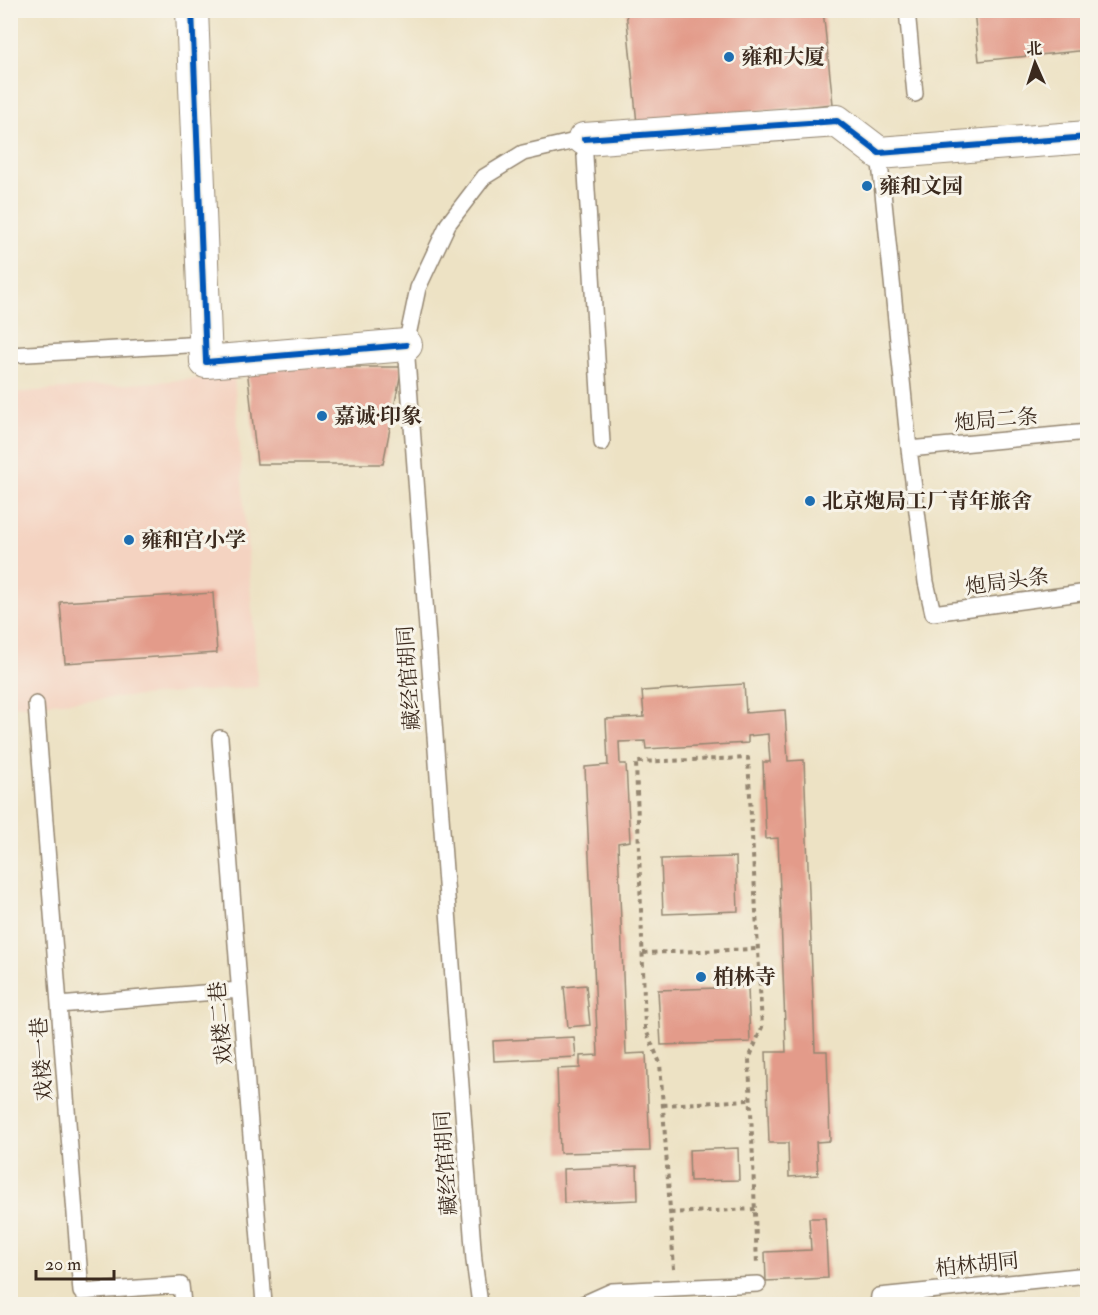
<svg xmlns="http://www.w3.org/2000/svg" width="1098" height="1315" font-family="'IM FELL Double Pica','Noto Serif SC',serif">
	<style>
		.built { fill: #f4d3c1 }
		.building { fill: #e39b8a }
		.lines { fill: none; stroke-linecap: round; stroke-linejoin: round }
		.lane-casing { stroke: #948671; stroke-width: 18 }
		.street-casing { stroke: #948671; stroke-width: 34 }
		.path { stroke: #948671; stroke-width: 4; stroke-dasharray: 4.5 4.5; stroke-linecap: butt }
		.lane { stroke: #fff; stroke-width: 15 }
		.street { stroke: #fff; stroke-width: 32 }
		.cycleway-casing { stroke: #f7f3e8; stroke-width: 10 }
		.cycleway { stroke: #0057b8; stroke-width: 6 }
		.poi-dot { fill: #1f6fb2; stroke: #f7f3e8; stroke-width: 2 }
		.labels { text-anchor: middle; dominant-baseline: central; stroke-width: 6; stroke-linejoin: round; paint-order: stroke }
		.poi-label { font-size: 21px; font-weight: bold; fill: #3b2a1e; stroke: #f7f3e8; text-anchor: start }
		.street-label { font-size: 21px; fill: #3b2a1e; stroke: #f7f3e8 }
	</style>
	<rect width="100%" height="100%" fill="#f7f3e8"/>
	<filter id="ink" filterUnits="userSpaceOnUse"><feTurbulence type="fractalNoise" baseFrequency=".0167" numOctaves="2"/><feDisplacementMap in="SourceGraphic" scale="12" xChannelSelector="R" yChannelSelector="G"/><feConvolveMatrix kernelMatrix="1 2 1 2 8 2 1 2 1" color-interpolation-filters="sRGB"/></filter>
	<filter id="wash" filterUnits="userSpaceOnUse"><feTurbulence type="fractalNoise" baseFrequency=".008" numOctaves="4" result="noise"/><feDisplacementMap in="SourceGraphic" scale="24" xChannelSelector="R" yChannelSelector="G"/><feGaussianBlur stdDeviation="1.35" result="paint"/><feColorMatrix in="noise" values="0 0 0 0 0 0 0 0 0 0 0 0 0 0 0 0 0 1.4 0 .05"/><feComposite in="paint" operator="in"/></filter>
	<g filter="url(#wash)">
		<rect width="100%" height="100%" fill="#ede2c4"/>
		<path class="built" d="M 234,376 L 258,687 L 11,706 L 11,393 Z"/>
		<g id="blocks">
			<path class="building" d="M 626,10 L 823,10 L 833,104 L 637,124 Z
				M 974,10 L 1088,10 L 1088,50 L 979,61 Z
				M 247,367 L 402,367 L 383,464 L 257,464 Z
				M 213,593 L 217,653 L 65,663 L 60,602 Z
				M 744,684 L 746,713 L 785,710 L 788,761 L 804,760 L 815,1051 L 827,1051 L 830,1141 L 816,1142 L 818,1175 L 789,1177 L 788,1143 L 769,1143 L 766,1052 L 786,1052 L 778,838 L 766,839 L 763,762 L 770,762 L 768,734 L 748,736 L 748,743 L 646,749 L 645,741 L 619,742 L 620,764 L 626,764 L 630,841 L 618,843 L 626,1054 L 646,1053 L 650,1151 L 560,1153 L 557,1069 L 580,1068 L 580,1056 L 598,1055 L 585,767 L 608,765 L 606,719 L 644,717 L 642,691 Z
				M 736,857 L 738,911 L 663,914 L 661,859 Z
				M 586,985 L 590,1025 L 568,1027 L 564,987 Z
				M 748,987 L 750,1042 L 661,1045 L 658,990 Z
				M 574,1037 L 576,1057 L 494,1061 L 493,1041 Z
				M 738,1148 L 739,1180 L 690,1181 L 689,1150 Z
				M 637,1166 L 638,1200 L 564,1203 L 563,1169 Z
				M 809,1218 L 825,1218 L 828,1278 L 766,1281 L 765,1252 L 811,1250 Z"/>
		</g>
	</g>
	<g filter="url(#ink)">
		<use href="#blocks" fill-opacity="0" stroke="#948671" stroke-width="1.5"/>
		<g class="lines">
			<g class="lane-casing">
				<path id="lane" d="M 907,10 L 915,94
					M 879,153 L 909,449 L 926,582 L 933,613 L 1088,592
					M 10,355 L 205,344
					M 909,449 L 1088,432
					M 36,704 L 81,1292 L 181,1285 L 183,1304
					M 220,738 L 264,1304
					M 59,1005 L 239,990
					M 480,1304 L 474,1261 L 406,345 L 418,288 L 448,224 L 484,177 L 523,153 L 584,139 L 602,443
					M 583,1304 L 612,1291 L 758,1284
					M 878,1304 L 879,1296 L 1088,1275"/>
			</g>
			<g class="street-casing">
				<path id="street" d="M 192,10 L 206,362 L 406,345
					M 584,139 L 837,121 L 879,153 L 1088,137"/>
			</g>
			<path class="path" d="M 643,953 L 757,949
				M 663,1105 L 750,1100
				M 670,1213 L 755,1209
				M 674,1269 L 660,1063 L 645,1028 L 636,762 L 748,758 L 762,1027 L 749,1059 L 757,1265"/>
			<use href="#lane" class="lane"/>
			<use href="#street" class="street"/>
			<g class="cycleway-casing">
				<path id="cycleway" d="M 192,10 L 206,362 L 406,345
					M 584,139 L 837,121 L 879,153 L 1088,137"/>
			</g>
			<use href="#cycleway" class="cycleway"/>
		</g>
	</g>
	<g class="poi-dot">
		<circle cx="729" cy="57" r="6"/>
		<circle cx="867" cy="186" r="6"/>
		<circle cx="322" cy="416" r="6"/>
		<circle cx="810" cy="501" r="6"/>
		<circle cx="129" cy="540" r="6"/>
		<circle cx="701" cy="977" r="6"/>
	</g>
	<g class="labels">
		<g class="poi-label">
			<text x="741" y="57">雍和大厦</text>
			<text x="879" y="186">雍和文园</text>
			<text x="334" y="416">嘉诚·印象</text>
			<text x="822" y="501">北京炮局工厂青年旅舍</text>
			<text x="141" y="540">雍和宫小学</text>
			<text x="713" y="977">柏林寺</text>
		</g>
		<g class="street-label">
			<text transform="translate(996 420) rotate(-5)">炮局二条</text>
			<text transform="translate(1007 582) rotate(-8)">炮局头条</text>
			<text transform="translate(409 678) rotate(-94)">藏经馆胡同</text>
			<text transform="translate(221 1023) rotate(-95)">戏楼二巷</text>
			<text transform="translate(42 1059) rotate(-94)">戏楼一巷</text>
			<text transform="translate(446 1163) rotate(-94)">藏经馆胡同</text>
			<text transform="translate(977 1265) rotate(-6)">柏林胡同</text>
		</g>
	</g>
	<rect width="1098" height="1315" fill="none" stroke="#f7f3e8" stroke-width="36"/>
	<g transform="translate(1035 63) rotate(357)" stroke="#f7f3e8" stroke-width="4.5" paint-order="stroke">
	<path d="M0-4.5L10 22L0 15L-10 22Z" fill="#3b2a1e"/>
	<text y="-9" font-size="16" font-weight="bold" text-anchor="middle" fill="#3b2a1e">北</text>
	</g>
	<path d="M36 1270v9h78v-9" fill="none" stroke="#3b2a1e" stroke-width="3"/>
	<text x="45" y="1270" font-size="18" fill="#3b2a1e" stroke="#f7f3e8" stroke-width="4.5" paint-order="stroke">20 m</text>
</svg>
